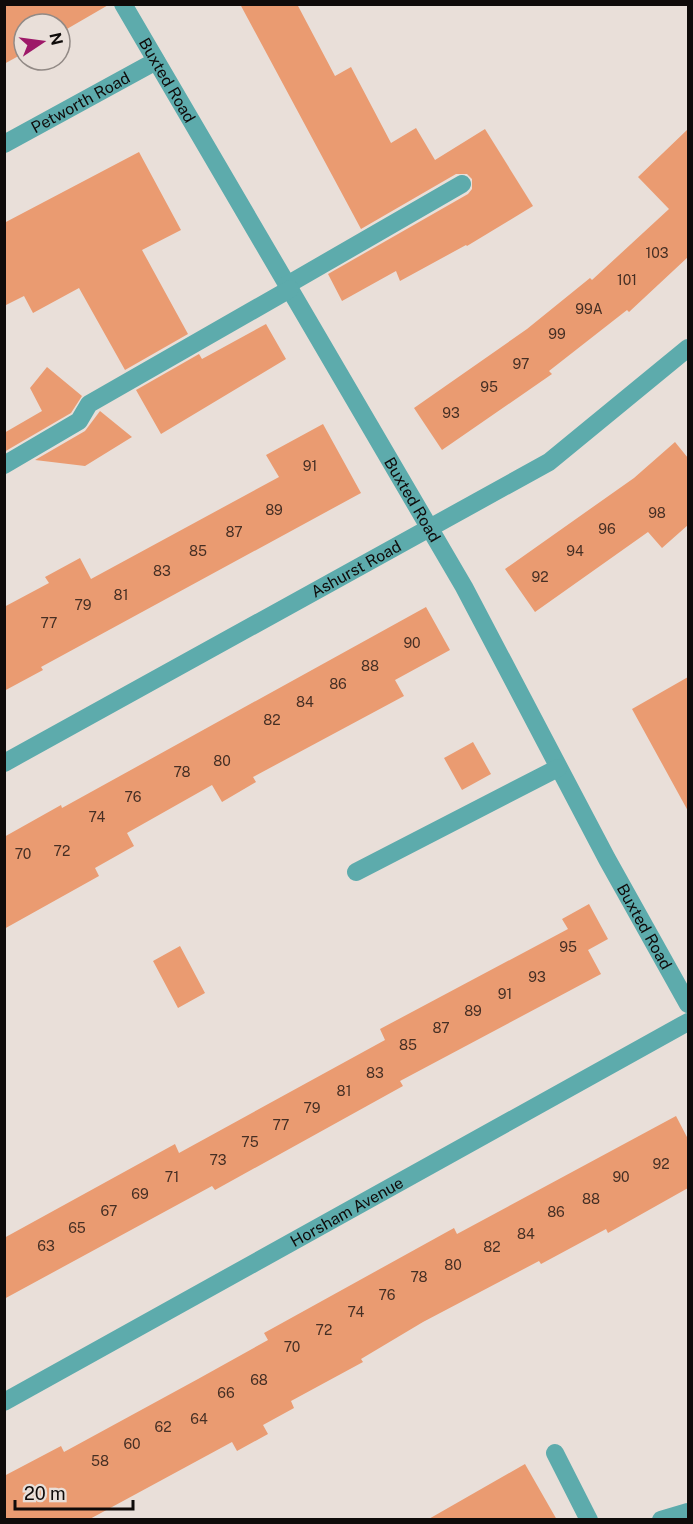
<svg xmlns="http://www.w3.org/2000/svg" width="693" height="1524" font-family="'Public Sans',sans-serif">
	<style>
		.building { fill: #ea9b71 }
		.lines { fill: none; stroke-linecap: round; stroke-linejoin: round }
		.minor { stroke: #5dabac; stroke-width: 18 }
		.labels { text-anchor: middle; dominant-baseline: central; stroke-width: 4.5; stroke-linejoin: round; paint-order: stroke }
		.number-label { font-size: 14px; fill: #462f24 }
		.street-label { font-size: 16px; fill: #0f0b0a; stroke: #e9dfd9 }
	</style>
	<rect width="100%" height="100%" fill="#e9dfd9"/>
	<path class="building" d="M 4,4 L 110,4 L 60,33 L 60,24 L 24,24 L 24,53 L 4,64 Z
		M 240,4 L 297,4 L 335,76 L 351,67 L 391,143 L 416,128 L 435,160 L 485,129 L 533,206 L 467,246 L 466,245 L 400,281 L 396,271 L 342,301 L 328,274 L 468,194 L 472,189 L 472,179 L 467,174 L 456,174 L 361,229 Z
		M 688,129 L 688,257 L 629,312 L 627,310 L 549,371 L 552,374 L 442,450 L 414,408 L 527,329 L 590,278 L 592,280 L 669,209 L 638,177 Z
		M 139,152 L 181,230 L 142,250 L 188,334 L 125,370 L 79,288 L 33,313 L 24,296 L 4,306 L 4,223 Z
		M 266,324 L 286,359 L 161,434 L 136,390 L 199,354 L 202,359 Z
		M 47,367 L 82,396 L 71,413 L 4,452 L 4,433 L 42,411 L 30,388 Z
		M 100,411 L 132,437 L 85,466 L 35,460 L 85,431 Z
		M 323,424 L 361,493 L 41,667 L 43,670 L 4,691 L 4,607 L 49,583 L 45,577 L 80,558 L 91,579 L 279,477 L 266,455 Z
		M 675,442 L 688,458 L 688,525 L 662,548 L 648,532 L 535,612 L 505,569 L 634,478 Z
		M 426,607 L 450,650 L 395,680 L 404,696 L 253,777 L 256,782 L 222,802 L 212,785 L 127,833 L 134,846 L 95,868 L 99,876 L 4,929 L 4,837 L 61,805 L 62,808 Z
		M 688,677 L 688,811 L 632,709 Z
		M 473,742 L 491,774 L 462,790 L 444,758 Z
		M 589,904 L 608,939 L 588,950 L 601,974 L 400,1081 L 403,1086 L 215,1190 L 212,1186 L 4,1299 L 4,1238 L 175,1144 L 179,1153 L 385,1040 L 380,1029 L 568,929 L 562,919 Z
		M 180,946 L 205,993 L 178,1008 L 153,961 Z
		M 676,1116 L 688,1139 L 688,1188 L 608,1233 L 606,1229 L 541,1264 L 539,1261 L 423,1322 L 361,1359 L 363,1362 L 291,1401 L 294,1408 L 263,1425 L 268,1434 L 237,1451 L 232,1442 L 88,1520 L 4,1520 L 4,1476 L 61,1446 L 64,1452 L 198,1379 L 268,1340 L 264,1333 L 454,1228 L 457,1234 Z
		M 525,1464 L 557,1520 L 427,1520 Z"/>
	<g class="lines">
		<g class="minor">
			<path id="s1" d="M 123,4 L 464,587 L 607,859 L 688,1004"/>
			<path id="s2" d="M 4,144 L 156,61"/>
			<path d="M 287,285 L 462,184"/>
			<path d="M 4,465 L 79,421 L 89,404 L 290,289"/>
			<path id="s3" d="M 4,763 L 549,462 L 688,348"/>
			<path d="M 356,872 L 558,768"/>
			<path id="s4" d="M 4,1402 L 688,1022"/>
			<path d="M 555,1453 L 589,1520"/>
			<path d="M 661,1520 L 688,1512"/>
		</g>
	</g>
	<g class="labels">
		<g class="number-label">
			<text x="657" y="253">103</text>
			<text x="627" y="280">101</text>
			<text x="589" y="309">99A</text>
			<text x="557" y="334">99</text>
			<text x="521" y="364">97</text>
			<text x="489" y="387">95</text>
			<text x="451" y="413">93</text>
			<text x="310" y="466">91</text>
			<text x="274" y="510">89</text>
			<text x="657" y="513">98</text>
			<text x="607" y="529">96</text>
			<text x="234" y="532">87</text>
			<text x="198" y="551">85</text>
			<text x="575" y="551">94</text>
			<text x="162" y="571">83</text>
			<text x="540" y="577">92</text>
			<text x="121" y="595">81</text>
			<text x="83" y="605">79</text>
			<text x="49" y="623">77</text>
			<text x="412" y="643">90</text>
			<text x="370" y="666">88</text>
			<text x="338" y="684">86</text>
			<text x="305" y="702">84</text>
			<text x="272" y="720">82</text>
			<text x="222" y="761">80</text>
			<text x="182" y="772">78</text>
			<text x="133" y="797">76</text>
			<text x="97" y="817">74</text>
			<text x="62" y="851">72</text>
			<text x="23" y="854">70</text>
			<text x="568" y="947">95</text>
			<text x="537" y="977">93</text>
			<text x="505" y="994">91</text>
			<text x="473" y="1011">89</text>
			<text x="441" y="1028">87</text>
			<text x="408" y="1045">85</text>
			<text x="375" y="1073">83</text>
			<text x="344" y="1091">81</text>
			<text x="312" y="1108">79</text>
			<text x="281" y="1125">77</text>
			<text x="250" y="1142">75</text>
			<text x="218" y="1160">73</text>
			<text x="661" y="1164">92</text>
			<text x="172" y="1177">71</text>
			<text x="621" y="1177">90</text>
			<text x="140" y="1194">69</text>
			<text x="591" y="1199">88</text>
			<text x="109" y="1211">67</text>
			<text x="556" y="1212">86</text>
			<text x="77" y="1228">65</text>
			<text x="526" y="1234">84</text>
			<text x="46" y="1246">63</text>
			<text x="492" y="1247">82</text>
			<text x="453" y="1265">80</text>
			<text x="419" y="1277">78</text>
			<text x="387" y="1295">76</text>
			<text x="356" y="1312">74</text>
			<text x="324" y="1330">72</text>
			<text x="292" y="1347">70</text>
			<text x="259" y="1380">68</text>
			<text x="226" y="1393">66</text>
			<text x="199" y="1419">64</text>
			<text x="163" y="1427">62</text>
			<text x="132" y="1444">60</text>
			<text x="100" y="1461">58</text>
		</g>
		<g class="street-label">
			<text stroke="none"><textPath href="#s1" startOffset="88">Buxted Road</textPath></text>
			<text stroke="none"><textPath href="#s2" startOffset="87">Petworth Road</textPath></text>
			<text stroke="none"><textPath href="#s1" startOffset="574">Buxted Road</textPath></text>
			<text stroke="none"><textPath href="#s3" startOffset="402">Ashurst Road</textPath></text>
			<text stroke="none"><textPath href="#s1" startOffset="1060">Buxted Road</textPath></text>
			<text stroke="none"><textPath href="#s4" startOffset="392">Horsham Avenue</textPath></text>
		</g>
	</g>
	<rect width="693" height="1524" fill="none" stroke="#0f0b0a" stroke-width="12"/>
	<g transform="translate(42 42) rotate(77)"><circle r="28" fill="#e9dfd9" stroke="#928a86" stroke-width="1.5"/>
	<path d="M0-4.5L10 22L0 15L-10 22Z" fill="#9e1969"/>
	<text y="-9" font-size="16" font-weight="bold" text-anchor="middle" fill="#0f0b0a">N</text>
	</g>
	<path d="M15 1500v9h118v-9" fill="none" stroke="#0f0b0a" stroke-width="3"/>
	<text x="24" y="1500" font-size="18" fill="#0f0b0a" stroke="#e9dfd9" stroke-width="4.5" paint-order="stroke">20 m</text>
</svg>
